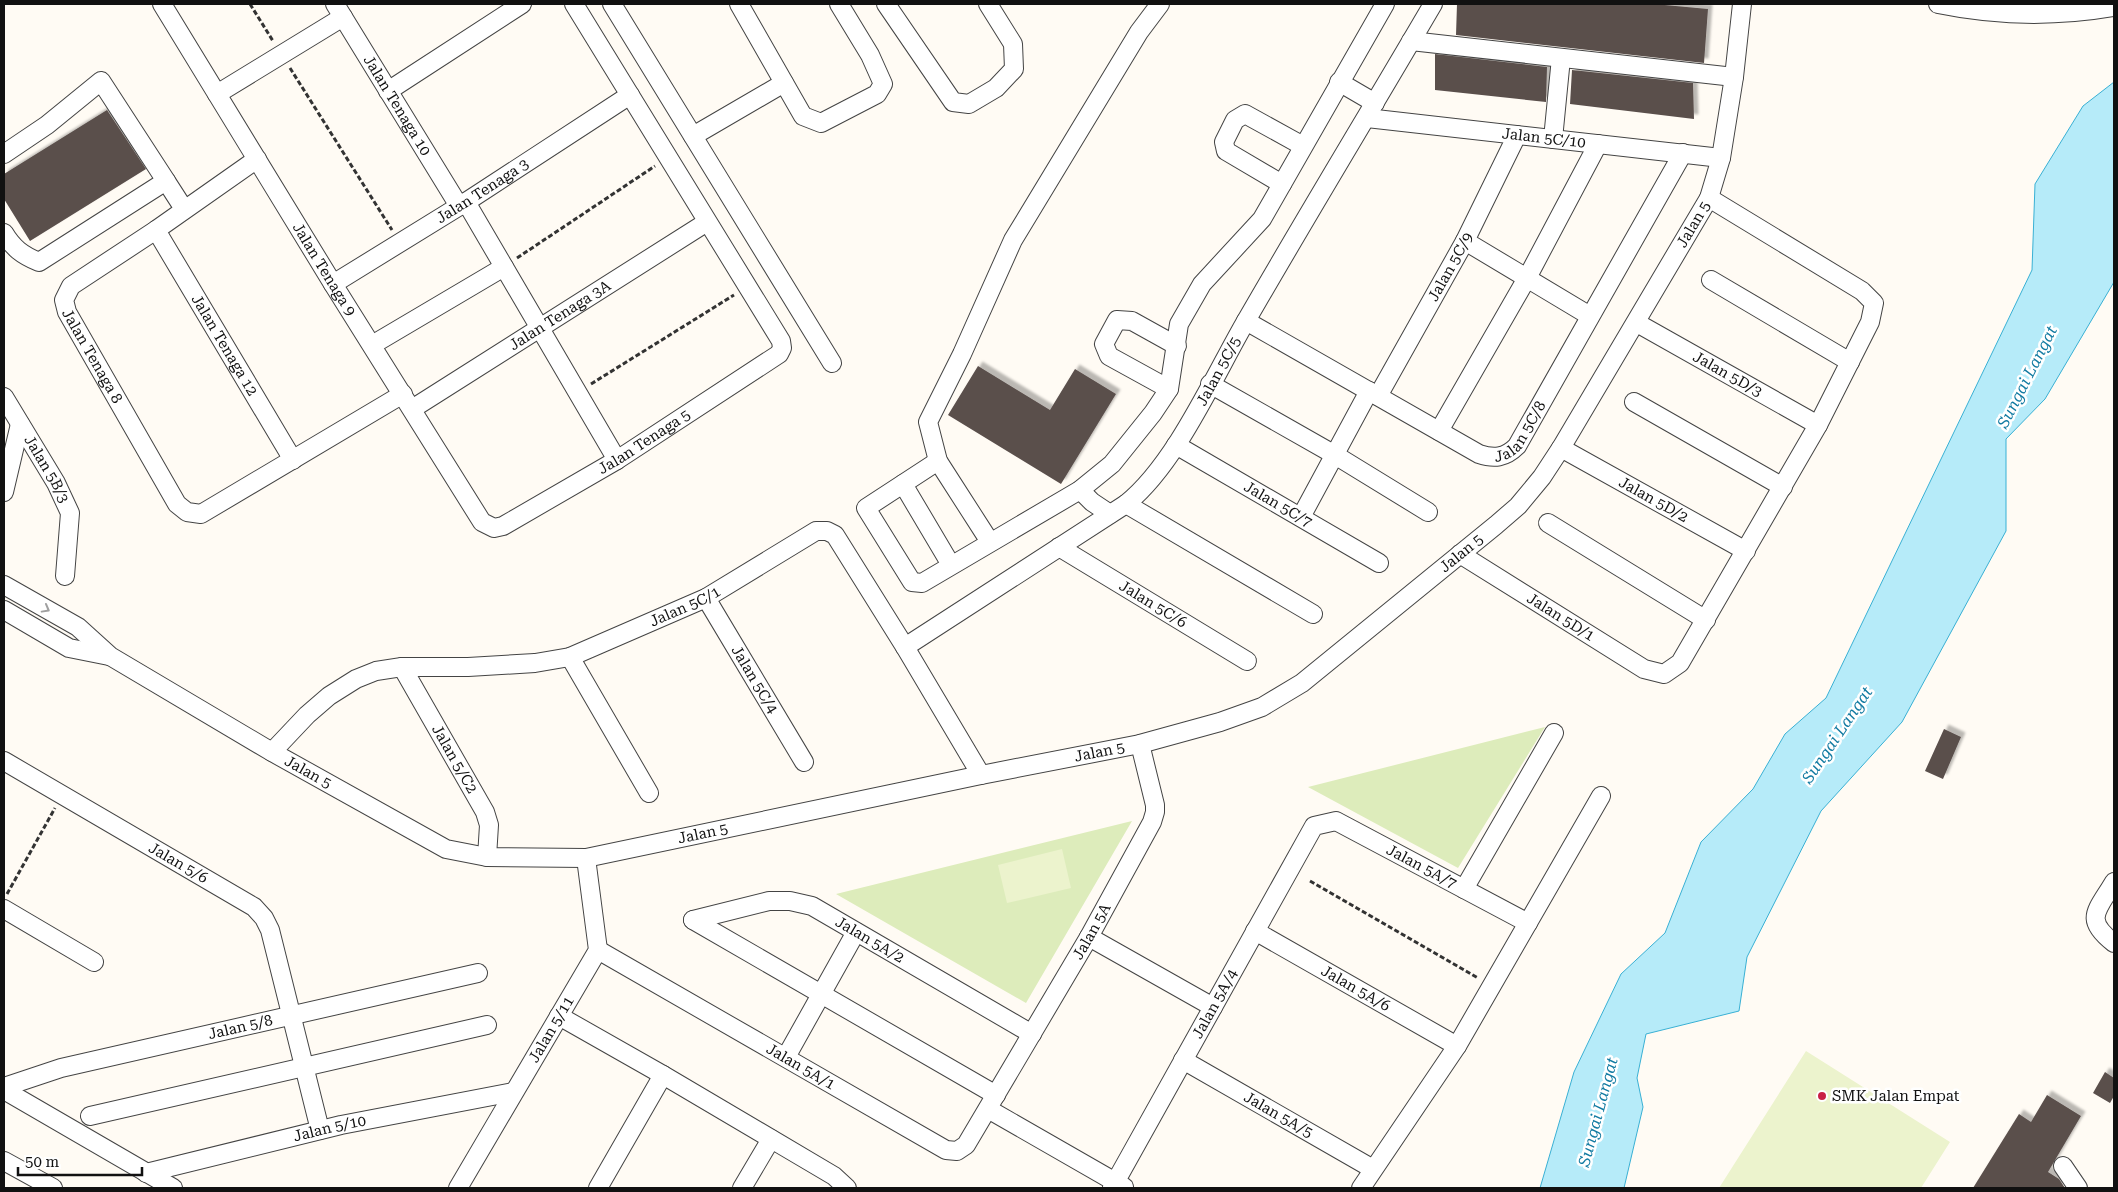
<svg xmlns="http://www.w3.org/2000/svg" width="2118" height="1192" font-family="'Roboto Serif',serif">
	<style>
		.green { fill: #ddecbb }
		.pitch { fill: #ecf3cd }
		.water { fill: #b6ebf9; stroke: #39b0d4 }
		.building { fill: #5a4f4c; filter: url(#shadow) }
		.lines { fill: none; stroke-linecap: round; stroke-linejoin: round }
		.minor-casing { stroke: #444; stroke-width: 20 }
		.path { stroke: #333; stroke-width: 3; stroke-dasharray: 5 2.5; stroke-linecap: butt }
		.minor { stroke: #fff; stroke-width: 18 }
		.oneway { stroke: #a0a0a0 }
		.poi-dot { fill: #c92045; stroke: #fff; stroke-width: 2 }
		.labels { text-anchor: middle; dominant-baseline: central; stroke-width: 5; stroke-linejoin: round; paint-order: stroke }
		.street-label { font-size: 15px; fill: #111; stroke: #fff }
		.poi-label { font-size: 15px; fill: #111; stroke: #fff; text-anchor: start }
		.water-label { font-size: 16px; font-style: italic; fill: #127ba2; stroke: #fff }
	</style>
	<defs>
		<filter id="shadow"><feDropShadow dx="4.5" dy="-4.5" stdDeviation="1" flood-color="#0004"/></filter>
	</defs>
	<rect width="100%" height="100%" fill="#fffbf4"/>
	<path class="green" d="M 1545,727 L 1458,868 L 1308,787 Z
		M 1132,821 L 1026,1003 L 836,894 Z"/>
	<path class="pitch" d="M 1062,849 L 1071,888 L 1007,903 L 998,865 Z
		M 1806,1051 L 1950,1142 L 1921,1188 L 1719,1188 Z"/>
	<path class="water" d="M 2114,82 L 2114,282 L 2045,399 L 2006,439 L 2006,531 L 1902,722 L 1821,811 L 1747,957 L 1739,1011 L 1646,1034 L 1637,1078 L 1643,1107 L 1624,1188 L 1540,1188 L 1574,1072 L 1621,974 L 1665,933 L 1701,842 L 1753,789 L 1785,734 L 1826,698 L 2032,270 L 2035,184 L 2083,106 Z"/>
	<path class="building" d="M 1457,4 L 1654,4 L 1708,9 L 1704,63 L 1456,35 Z
		M 1435,54 L 1547,67 L 1546,102 L 1435,90 Z
		M 1572,70 L 1693,83 L 1694,119 L 1570,104 Z
		M 107,110 L 146,169 L 30,241 L 4,199 L 4,174 Z
		M 978,366 L 1050,410 L 1075,369 L 1116,394 L 1061,484 L 948,415 Z
		M 1944,729 L 1961,737 L 1943,779 L 1925,771 Z
		M 2105,1072 L 2114,1078 L 2114,1096 L 2110,1103 L 2093,1093 Z
		M 2047,1095 L 2081,1116 L 2048,1172 L 2059,1179 L 2065,1188 L 1973,1188 L 2019,1114 L 2031,1122 Z"/>
	<g class="lines">
		<g class="minor-casing">
			<g id="minor">
				<path id="s1" d="M 162,4 L 333,284 L 482,522 L 494,528 L 503,526 L 617,460 L 779,354 L 782,348 L 781,341 L 574,4"/>
				<path id="s2" d="M 335,4 L 459,206"/>
				<path d="M 612,4 L 832,363"/>
				<path d="M 739,4 L 803,116 L 821,123 L 877,94 L 883,84 L 870,55 L 839,4"/>
				<path d="M 886,4 L 953,102 L 969,104 L 996,88 L 1014,69 L 1013,44 L 988,4"/>
				<path d="M 1938,4 C 1996,16 2056,17 2114,7"/>
				<path d="M 1411,41 L 1734,77"/>
				<path d="M 1339,82 L 1375,103"/>
				<path d="M 388,91 L 522,4"/>
				<path d="M 217,94 L 343,17"/>
				<path id="s3" d="M 1367,118 L 1721,158"/>
				<path d="M 693,136 L 784,83"/>
				<path d="M 1553,139 L 1561,58"/>
				<path d="M 4,154 L 47,125 L 101,81 L 166,181 L 39,262 C 22,255 13,248 4,233"/>
				<path id="s4" d="M 257,159 L 156,230 L 71,286 L 64,300 L 67,312 L 177,504 L 187,512 L 201,514 L 403,394"/>
				<path d="M 166,181 L 184,209"/>
				<path d="M 1282,184 L 1226,151 L 1224,142 L 1235,120 L 1245,114 L 1303,146"/>
				<path d="M 466,202 L 617,460"/>
				<path id="s5" d="M 156,230 L 293,460"/>
				<path d="M 1465,241 L 1590,316"/>
				<path d="M 1711,280 L 1850,362"/>
				<path id="s6" d="M 333,284 L 466,202 L 630,95"/>
				<path id="s7" d="M 1246,321 L 1479,454 C 1494,459 1505,458 1517,446 L 1683,153"/>
				<path id="s8" d="M 1637,323 L 1818,425"/>
				<path d="M 372,345 L 504,267"/>
				<path d="M 1210,384 L 1335,455 L 1428,512"/>
				<path d="M 1169,389 L 1109,356 L 1104,344 L 1117,320 L 1132,321 L 1177,346"/>
				<path id="s9" d="M 1378,396 L 1465,241 L 1517,135"/>
				<path id="s10" d="M 4,397 L 56,483 L 70,513 L 65,576"/>
				<path d="M 1634,402 L 1783,487"/>
				<path id="s11" d="M 412,409 L 707,222"/>
				<path d="M 1439,431 L 1527,278 L 1598,144"/>
				<path id="s12" d="M 1176,445 L 1379,563"/>
				<path id="s13" d="M 1561,448 L 1746,551"/>
				<path d="M 938,461 L 866,508 L 912,582 L 922,583 L 1080,490 L 1112,464 L 1153,413 L 1169,389 L 1179,324 L 1202,284 L 1262,219 L 1385,4"/>
				<path d="M 903,484 L 951,565"/>
				<path d="M 1080,490 L 1092,502 L 1110,514"/>
				<path d="M 4,492 L 20,424"/>
				<path d="M 1126,504 L 1313,614"/>
				<path d="M 1301,517 L 1369,391"/>
				<path d="M 1548,523 L 1706,620"/>
				<path d="M 990,542 L 938,461 L 928,422 L 962,354 L 1013,240 L 1139,32 L 1160,4"/>
				<path id="s14" d="M 1059,547 L 1247,661"/>
				<path id="s15" d="M 1460,554 L 1644,669 L 1664,674 L 1680,663 L 1818,425 L 1870,322 L 1874,303 L 1862,291 L 1709,198"/>
				<path id="s16" d="M 4,585 L 78,627 L 110,656 L 272,752 L 446,849 L 487,857 L 586,858 L 981,775 L 1140,744 L 1220,722 L 1262,707 L 1302,683 L 1496,525 L 1518,506 L 1542,477 L 1561,448 L 1709,198 L 1721,158 L 1734,77 L 1742,4"/>
				<path id="s17" d="M 706,598 L 804,762"/>
				<path d="M 4,610 L 69,648 L 109,656"/>
				<path id="s18" d="M 905,647 L 1126,504 C 1176,464 1214,376 1246,321 C 1307,215 1371,110 1433,4"/>
				<path d="M 570,657 L 649,793"/>
				<path id="s19" d="M 402,667 L 485,812 L 489,825 L 487,857"/>
				<path id="s20" d="M 272,752 L 307,715 L 329,696 L 356,679 L 376,671 L 402,667 L 468,667 L 535,663 L 570,657 L 706,598 L 816,531 L 827,531 L 835,535 L 905,647 L 981,775"/>
				<path id="s21" d="M 4,761 L 254,907 L 264,918 L 270,930 L 320,1130"/>
				<path d="M 2114,882 C 2097,911 2083,919 2114,943"/>
				<path d="M 1464,889 L 1554,733"/>
				<path d="M 4,909 L 94,962"/>
				<path id="s22" d="M 693,920 L 769,901 L 790,901 L 812,906 L 1032,1034"/>
				<path d="M 693,920 L 996,1095"/>
				<path id="s23" d="M 1255,931 L 1457,1046"/>
				<path d="M 1089,937 L 1213,1007"/>
				<path id="s24" d="M 598,950 L 946,1150 L 957,1151 L 966,1145 L 1089,937 L 1152,822 L 1155,812 L 1155,805 L 1140,744"/>
				<path d="M 559,1016 L 663,1075 L 834,1176 L 847,1188"/>
				<path d="M 786,1057 L 856,932"/>
				<path id="s25" d="M 1183,1060 L 1373,1169"/>
				<path id="s26" d="M 4,1087 L 61,1068 L 478,973"/>
				<path d="M 4,1090 L 173,1188"/>
				<path d="M 988,1109 L 1124,1187"/>
				<path d="M 90,1116 L 487,1025"/>
				<path d="M 4,1161 L 53,1188"/>
				<path d="M 2063,1166 L 2078,1188"/>
				<path id="s27" d="M 146,1173 L 341,1125 L 513,1092"/>
				<path id="s28" d="M 458,1188 L 598,950 L 586,858"/>
				<path d="M 598,1188 L 663,1075"/>
				<path d="M 742,1188 L 771,1139"/>
				<path id="s29" d="M 1112,1188 L 1314,826 L 1336,821 L 1528,923"/>
				<path d="M 1361,1188 L 1457,1046 L 1601,796"/>
			</g>
		</g>
		<path class="path" d="M 250,4 L 273,41
			M 290,68 L 392,230
			M 517,258 L 655,166
			M 591,384 L 734,295
			M 1310,881 L 1478,978
			M 7,894 L 55,808"/>
		<use href="#minor" class="minor"/>
	</g>
	<defs><path id="oneway-chevron" d="M-2-3.5L2.5 0L-2 3.5" fill="none" stroke-width="1.6" stroke-linecap="round" stroke-linejoin="round" transform="scale(1.25)"/></defs>
	<use class="oneway" href="#oneway-chevron" transform="translate(46 609) rotate(29)"/>
	<circle class="poi-dot" cx="1822" cy="1096" r="5"/>
	<g class="labels">
		<g class="street-label">
			<text stroke="none"><textPath href="#s2" startOffset="119">Jalan Tenaga 10</textPath></text>
			<text stroke="none"><textPath href="#s3" startOffset="178">Jalan 5C/10</textPath></text>
			<text stroke="none"><textPath href="#s6" startOffset="176">Jalan Tenaga 3</textPath></text>
			<text stroke="none"><textPath href="#s16" startOffset="2008">Jalan 5</textPath></text>
			<text stroke="none"><textPath href="#s9" startOffset="148">Jalan 5C/9</textPath></text>
			<text stroke="none"><textPath href="#s1" startOffset="311">Jalan Tenaga 9</textPath></text>
			<text stroke="none"><textPath href="#s11" startOffset="175">Jalan Tenaga 3A</textPath></text>
			<text stroke="none"><textPath href="#s5" startOffset="134">Jalan Tenaga 12</textPath></text>
			<text stroke="none"><textPath href="#s4" startOffset="304">Jalan Tenaga 8</textPath></text>
			<text stroke="none"><textPath href="#s18" startOffset="426">Jalan 5C/5</textPath></text>
			<text stroke="none"><textPath href="#s8" startOffset="104">Jalan 5D/3</textPath></text>
			<text stroke="none"><textPath href="#s7" startOffset="322">Jalan 5C/8</textPath></text>
			<text stroke="none"><textPath href="#s1" startOffset="796">Jalan Tenaga 5</textPath></text>
			<text stroke="none"><textPath href="#s10" startOffset="84">Jalan 5B/3</textPath></text>
			<text stroke="none"><textPath href="#s13" startOffset="106">Jalan 5D/2</textPath></text>
			<text stroke="none"><textPath href="#s12" startOffset="118">Jalan 5C/7</textPath></text>
			<text stroke="none"><textPath href="#s16" startOffset="1602">Jalan 5</textPath></text>
			<text stroke="none"><textPath href="#s14" startOffset="110">Jalan 5C/6</textPath></text>
			<text stroke="none"><textPath href="#s20" startOffset="454">Jalan 5C/1</textPath></text>
			<text stroke="none"><textPath href="#s15" startOffset="119">Jalan 5D/1</textPath></text>
			<text stroke="none"><textPath href="#s17" startOffset="95">Jalan 5C/4</textPath></text>
			<text stroke="none"><textPath href="#s16" startOffset="1181">Jalan 5</textPath></text>
			<text stroke="none"><textPath href="#s19" startOffset="106">Jalan 5/C2</textPath></text>
			<text stroke="none"><textPath href="#s16" startOffset="358">Jalan 5</textPath></text>
			<text stroke="none"><textPath href="#s16" startOffset="776">Jalan 5</textPath></text>
			<text stroke="none"><textPath href="#s21" startOffset="202">Jalan 5/6</textPath></text>
			<text stroke="none"><textPath href="#s29" startOffset="534">Jalan 5A/7</textPath></text>
			<text stroke="none"><textPath href="#s24" startOffset="671">Jalan 5A</textPath></text>
			<text stroke="none"><textPath href="#s22" startOffset="189">Jalan 5A/2</textPath></text>
			<text stroke="none"><textPath href="#s23" startOffset="116">Jalan 5A/6</textPath></text>
			<text stroke="none"><textPath href="#s29" startOffset="211">Jalan 5A/4</textPath></text>
			<text stroke="none"><textPath href="#s26" startOffset="244">Jalan 5/8</textPath></text>
			<text stroke="none"><textPath href="#s28" startOffset="184">Jalan 5/11</textPath></text>
			<text stroke="none"><textPath href="#s24" startOffset="234">Jalan 5A/1</textPath></text>
			<text stroke="none"><textPath href="#s25" startOffset="110">Jalan 5A/5</textPath></text>
			<text stroke="none"><textPath href="#s27" startOffset="189">Jalan 5/10</textPath></text>
		</g>
		<g class="poi-label">
			<text x="1832" y="1096">SMK Jalan Empat</text>
		</g>
		<g class="water-label">
			<text transform="translate(2027 377) rotate(-63)">Sungai Langat</text>
			<text transform="translate(1837 735) rotate(-56)">Sungai Langat</text>
			<text transform="translate(1598 1112) rotate(-75)">Sungai Langat</text>
		</g>
	</g>
	<rect width="2118" height="1192" fill="none" stroke="#111111" stroke-width="10"/>
	<path d="M18 1167v8h124v-8" fill="none" stroke="#111111" stroke-width="2.5"/>
	<text x="25" y="1167" font-size="15" fill="#111111" stroke="#ffffff" stroke-width="4" paint-order="stroke">50 m</text>
</svg>
